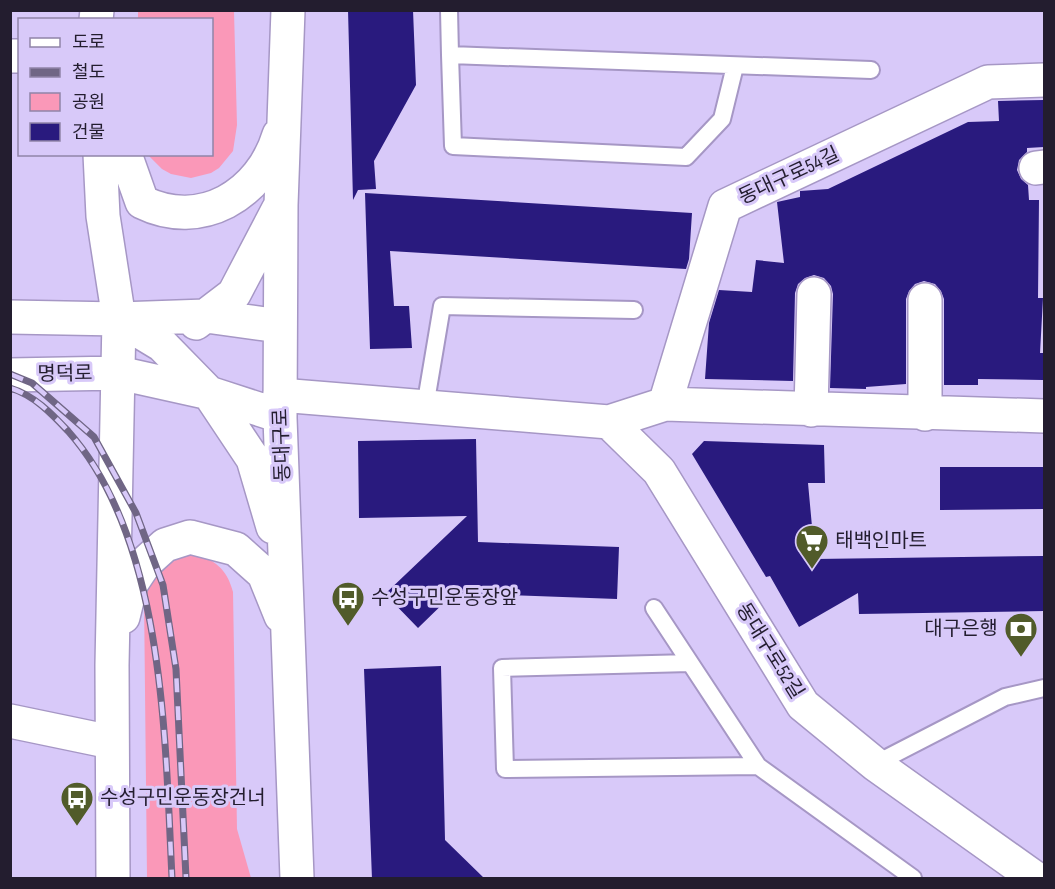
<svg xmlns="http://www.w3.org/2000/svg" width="1055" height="889" font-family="'Sofia Sans Condensed','Noto Sans KR',sans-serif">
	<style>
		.green { fill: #fa98b8 }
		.building { fill: #291a7e }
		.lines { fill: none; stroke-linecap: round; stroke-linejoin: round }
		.service-casing { stroke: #a697c5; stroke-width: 20 }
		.minor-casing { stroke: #a697c5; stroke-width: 36 }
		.secondary-casing { stroke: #a697c5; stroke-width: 36 }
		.service { stroke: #fff; stroke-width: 16 }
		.minor { stroke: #fff; stroke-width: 33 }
		.secondary { stroke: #fff; stroke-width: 33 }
		.rail-casing { stroke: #706685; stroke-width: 7 }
		.rail { stroke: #d8c9f9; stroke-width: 4.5; stroke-dasharray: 14; stroke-linecap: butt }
		.labels { text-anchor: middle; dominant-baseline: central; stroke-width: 6; stroke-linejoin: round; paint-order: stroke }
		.street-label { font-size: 20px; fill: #231d2f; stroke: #d8c9f9 }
		.poi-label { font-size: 20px; fill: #231d2f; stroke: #d8c9f9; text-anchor: start }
	</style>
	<rect width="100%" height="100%" fill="#d8c9f9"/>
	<path class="green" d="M 138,11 L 234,11 L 237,125 L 233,151 L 219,168 L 211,173 L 191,178 L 171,174 L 162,169 L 148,155 L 212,154 L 212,20 L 138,19 Z
		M 191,553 C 215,559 227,569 233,592 L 237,829 L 251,878 L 147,878 L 144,596 C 148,566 167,561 191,553 Z"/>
	<path class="building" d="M 348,10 L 413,10 L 416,85 L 374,161 L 376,189 L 358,190 L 353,200 Z
		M 1044,100 L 1044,147 L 1027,148 L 1027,152 L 1019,160 L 1017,170 L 1021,179 L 1028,185 L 1029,200 L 1039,200 L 1038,298 L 1043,298 L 1040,353 L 1043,353 L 1043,380 L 978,379 L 978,385 L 944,385 L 944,299 L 941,291 L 935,284 L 924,281 L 915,284 L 909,291 L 906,299 L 906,384 L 866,387 L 866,389 L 830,388 L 833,294 L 831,286 L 824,278 L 814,275 L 805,278 L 798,284 L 795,293 L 793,381 L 705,379 L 709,323 L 719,290 L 752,292 L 756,260 L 784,263 L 777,202 L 800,197 L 800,191 L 828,189 L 968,122 L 999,121 L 998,101 Z
		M 365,193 L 692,213 L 689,259 L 686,269 L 390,251 L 394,306 L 409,306 L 412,348 L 370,349 Z
		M 476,439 L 478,542 L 619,547 L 617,599 L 454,593 L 418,628 L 385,594 L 467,516 L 359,518 L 358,441 Z
		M 704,441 L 824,445 L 825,483 L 808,483 L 815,559 L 1044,556 L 1044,611 L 859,614 L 858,593 L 799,627 L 770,576 L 766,577 L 692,454 Z
		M 940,467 L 1044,467 L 1044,509 L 940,510 Z
		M 441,666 L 445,840 L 485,879 L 372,879 L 364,669 Z"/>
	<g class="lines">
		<g class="service-casing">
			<path id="service" d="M 449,10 L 450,55 L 871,70
				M 450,55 L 453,146 L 686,157 L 722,119 L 735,66
				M 425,407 L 442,306 L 634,310
				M 654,608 L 758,766 L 913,878
				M 690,663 L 502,668 L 505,769 L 758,766
				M 875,764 L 1005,697 L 1044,688"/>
		</g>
		<g class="minor-casing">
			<path id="minor" d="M 10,56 L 20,56
				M 1036,168 L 1044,167
				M 925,300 L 925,414
				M 280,395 L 609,422 L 665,404 L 1044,416
				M 665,404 L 725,206 L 988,82 L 1044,80
				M 811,410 L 814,294
				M 609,422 L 659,471 L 803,705 L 875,764 L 1035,878
				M 10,721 L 111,742"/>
		</g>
		<g class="secondary-casing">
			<path id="secondary" d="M 288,10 L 281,205 L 280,418 L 297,878
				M 96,20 L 97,10
				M 100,154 L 103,216 L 119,319 L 112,665 L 113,878
				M 125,154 L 142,202 C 201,231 261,195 279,135
				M 10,317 L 119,319 L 206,316 L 280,326
				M 119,319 L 162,345 L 209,393 L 253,459 L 273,527
				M 196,323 L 234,294 L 278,210
				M 10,375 L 119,373 L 209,393 L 280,416
				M 123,617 L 131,584 L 145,563 L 165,545 L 190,537 L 236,549 L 264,574 L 281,616"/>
		</g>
		<use href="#service" class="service"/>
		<use href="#minor" class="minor"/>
		<use href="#secondary" class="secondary"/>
		<g class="rail-casing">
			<path id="rail" d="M 10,374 L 32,383 L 94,437 L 136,513 L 163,585 L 176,669 L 186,878
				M 10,388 C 34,395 52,414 68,431 C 165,540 165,739 172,878"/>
		</g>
		<use href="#rail" class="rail"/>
	</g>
	<defs>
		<g id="supermarket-pin" transform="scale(1.725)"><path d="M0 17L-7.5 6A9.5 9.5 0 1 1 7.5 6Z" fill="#515b2a" stroke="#d8c9f9"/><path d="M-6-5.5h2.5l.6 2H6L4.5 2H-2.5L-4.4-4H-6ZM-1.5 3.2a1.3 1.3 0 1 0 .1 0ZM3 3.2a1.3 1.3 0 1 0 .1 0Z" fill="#fff"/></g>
		<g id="bus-pin" transform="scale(1.725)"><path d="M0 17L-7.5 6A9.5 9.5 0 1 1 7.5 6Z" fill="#515b2a" stroke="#d8c9f9"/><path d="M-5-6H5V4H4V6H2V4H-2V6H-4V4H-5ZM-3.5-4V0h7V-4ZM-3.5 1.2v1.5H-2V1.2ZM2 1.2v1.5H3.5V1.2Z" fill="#fff"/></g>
		<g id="bank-pin" transform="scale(1.725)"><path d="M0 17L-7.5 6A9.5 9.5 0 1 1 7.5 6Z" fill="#515b2a" stroke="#d8c9f9"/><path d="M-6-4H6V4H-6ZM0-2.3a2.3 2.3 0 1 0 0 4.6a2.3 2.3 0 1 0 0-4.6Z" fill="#fff"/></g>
	</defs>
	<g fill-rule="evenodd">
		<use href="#supermarket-pin" x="812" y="541"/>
		<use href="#bus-pin" x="348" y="598"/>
		<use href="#bank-pin" x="1021" y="629"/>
		<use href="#bus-pin" x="77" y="798"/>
	</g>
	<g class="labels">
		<g class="street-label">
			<text transform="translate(789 176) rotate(-25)">동대구로54길</text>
			<text transform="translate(65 374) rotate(-1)">명덕로</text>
			<text transform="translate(282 445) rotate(-92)">동대구로</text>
			<text transform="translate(770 651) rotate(58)">동대구로52길</text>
		</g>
		<g class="poi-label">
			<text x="835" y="541">태백인마트</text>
			<text x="371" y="598">수성구민운동장앞</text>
			<text x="998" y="629" text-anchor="end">대구은행</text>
			<text x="100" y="798">수성구민운동장건너</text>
		</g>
	</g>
	<rect width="1055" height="889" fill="none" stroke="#231d2f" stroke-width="24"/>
	<rect x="18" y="18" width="195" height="138" fill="#d8c9f9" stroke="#9084a8" stroke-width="1.5"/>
	<rect x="30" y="38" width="30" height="9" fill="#ffffff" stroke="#9084a8" stroke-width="1.5"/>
	<text x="72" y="48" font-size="18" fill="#231d2f">도로</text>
	<rect x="30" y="68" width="30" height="9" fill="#706685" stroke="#9084a8" stroke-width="1.5"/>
	<text x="72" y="78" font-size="18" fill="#231d2f">철도</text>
	<rect x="30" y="93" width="30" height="18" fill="#fa98b8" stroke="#9084a8" stroke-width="1.5"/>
	<text x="72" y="108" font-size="18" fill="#231d2f">공원</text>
	<rect x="30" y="123" width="30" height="18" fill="#291a7e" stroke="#9084a8" stroke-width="1.5"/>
	<text x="72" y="138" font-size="18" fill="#231d2f">건물</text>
</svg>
